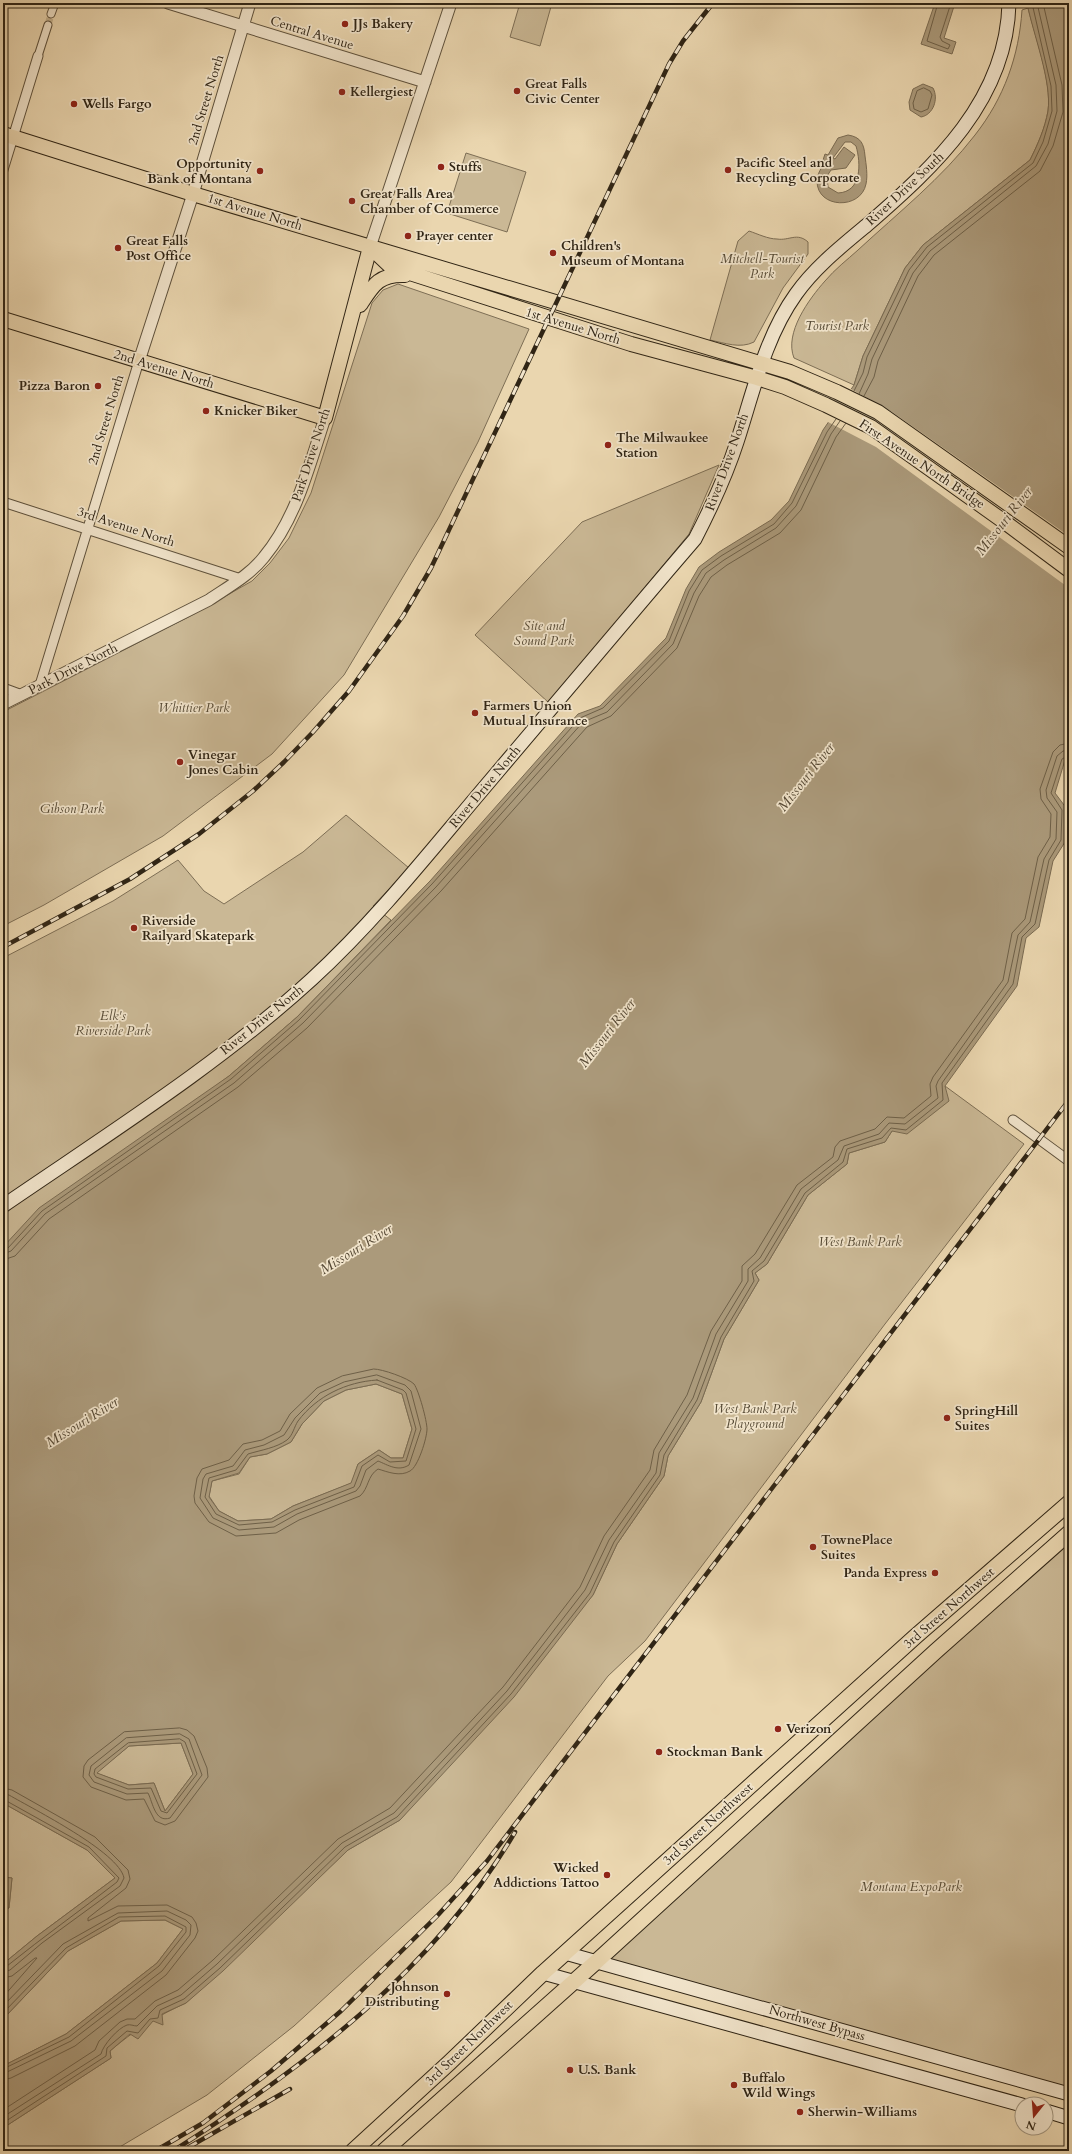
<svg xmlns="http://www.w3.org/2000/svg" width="1072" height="2154" font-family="Cardo,serif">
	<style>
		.green { fill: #cab895; stroke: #7d6e55 }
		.water { fill: #ab9a7b; stroke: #7a6b52; fill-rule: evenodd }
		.pier { fill: #ead6af }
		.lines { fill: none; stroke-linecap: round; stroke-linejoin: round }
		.shore { stroke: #6e6048; stroke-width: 1 }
		.pedestrian-tunnel { stroke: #c5b390; stroke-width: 7; stroke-dasharray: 7 3.5; stroke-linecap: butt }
		.pedestrian-casing { stroke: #5e513c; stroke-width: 9 }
		.minor-casing { stroke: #5e513c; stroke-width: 11 }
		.tertiary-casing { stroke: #5e513c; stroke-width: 13 }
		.secondary-casing { stroke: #302515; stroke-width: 15 }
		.primary-casing { stroke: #302515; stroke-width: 16 }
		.trunk-casing { stroke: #302515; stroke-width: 17 }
		.pedestrian { stroke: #f1e4cb; stroke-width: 7 }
		.minor { stroke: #f1e4cb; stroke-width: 9 }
		.tertiary { stroke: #f1e4cb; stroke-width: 11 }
		.secondary { stroke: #f1e4cb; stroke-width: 13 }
		.primary { stroke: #ead6af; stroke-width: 14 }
		.trunk { stroke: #ead6af; stroke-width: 15 }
		.rail-casing { stroke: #302515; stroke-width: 4.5 }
		.rail { stroke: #f1e4cb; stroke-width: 3; stroke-dasharray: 9; stroke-linecap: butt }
		.poi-dot { fill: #8f2418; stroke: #f1e4cb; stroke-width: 1.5 }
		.labels { text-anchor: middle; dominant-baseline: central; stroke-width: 3.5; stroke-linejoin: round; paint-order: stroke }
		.poi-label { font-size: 13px; font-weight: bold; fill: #302515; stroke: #f1e4cb; text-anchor: start }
		.street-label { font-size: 13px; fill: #302515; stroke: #f1e4cb }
		.park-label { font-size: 13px; font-style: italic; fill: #564a35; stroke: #f1e4cb }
		.water-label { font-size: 14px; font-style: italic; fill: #554834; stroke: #f1e4cb }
	</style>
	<rect width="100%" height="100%" fill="#ead6af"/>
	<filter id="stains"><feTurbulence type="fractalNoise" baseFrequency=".005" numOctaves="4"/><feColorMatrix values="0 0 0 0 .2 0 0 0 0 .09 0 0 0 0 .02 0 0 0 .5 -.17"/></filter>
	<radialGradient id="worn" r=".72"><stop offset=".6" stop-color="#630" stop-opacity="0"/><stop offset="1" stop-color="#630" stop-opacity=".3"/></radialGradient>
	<path class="green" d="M 520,3 L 552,3 L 540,46 L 510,37 Z
		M 1028,8 C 1035,36 1052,83 1048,111 C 1045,128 1038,144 1030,160 L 923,245 L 905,268 L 863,356 L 854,385 L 794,358 C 784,333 809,299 825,281 C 835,269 847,260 858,250 C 898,213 942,178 975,135 C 1004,98 1019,56 1022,10 Z
		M 466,153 L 526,172 L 507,232 L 447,213 Z
		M 749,231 C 758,234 768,239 777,239 C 789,241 797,232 808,242 L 808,254 L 783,288 L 754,342 C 740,349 725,343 710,340 L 738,241 Z
		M 398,284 L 529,329 L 478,442 L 439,517 L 344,675 L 272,754 L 163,836 L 44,905 L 3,926 L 3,712 L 194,614 L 252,581 L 270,563 L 289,538 L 311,493 L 372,303 L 383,290 Z
		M 719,465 L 689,534 L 549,703 L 475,635 L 582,522 Z
		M 346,815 L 409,868 L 373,906 L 391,920 L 297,1017 L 229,1076 L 3,1247 L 3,958 L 113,901 L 178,860 L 204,891 L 224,904 L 303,852 Z
		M 945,1086 L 1024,1144 L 885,1324 L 645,1641 L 608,1676 L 451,1882 L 294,2026 L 207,2095 L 113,2151 L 3,2151 L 3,2128 L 111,2058 L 110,2051 C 133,2031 159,2015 186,2003 L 348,1850 L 400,1820 L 593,1595 L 617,1544 L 664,1476 L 668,1456 L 701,1402 L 724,1339 L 759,1280 L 755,1273 L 767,1264 L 808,1195 L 847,1164 L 849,1153 L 885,1142 L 892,1131 Z
		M 376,1384 L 402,1394 L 412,1429 L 403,1458 L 391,1458 L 379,1450 L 358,1464 L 352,1483 L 293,1506 L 271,1519 L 238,1521 L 219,1511 L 209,1496 L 212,1481 L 239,1474 L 250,1457 L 267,1454 L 291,1442 L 302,1424 L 324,1401 L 346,1390 Z
		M 1069,1533 L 1069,2094 L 597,1961 Z
		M 181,1743 L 193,1774 L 165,1811 L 154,1783 L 129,1785 L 96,1773 L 129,1746 Z
		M 3,1803 L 87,1850 L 115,1878 L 37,1936 L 3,1964 L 3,1909 L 9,1908 L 12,1878 L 3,1877 Z
		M 165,1920 L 183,1929 L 157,1963 L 66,2034 L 3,2066 L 3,2019 L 68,1951 L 121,1921 Z"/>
	<path class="water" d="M 935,3 L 955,3 L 944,38 L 956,42 L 952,54 L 921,44 Z
		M 1027,3 L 1069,3 L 1069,757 L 1065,760 L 1055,793 L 1067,809 L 1065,842 L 1053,861 L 1039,927 L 1026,938 L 1017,986 L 945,1086 L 949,1101 L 907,1134 L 892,1131 L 885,1142 L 849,1153 L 847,1164 L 808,1195 L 767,1264 L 755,1273 L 759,1280 L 724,1339 L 701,1402 L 668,1456 L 664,1476 L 617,1544 L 593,1595 L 514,1697 L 400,1820 L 348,1850 L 223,1971 L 186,2003 L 162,2014 L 163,2025 L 153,2021 L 138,2039 L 130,2034 L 110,2051 L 111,2058 L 3,2128 L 3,2066 L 66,2034 L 157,1963 L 183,1929 L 165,1920 L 121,1921 L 68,1951 L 3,2019 L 3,1964 L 37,1936 L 115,1878 L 87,1850 L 3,1803 L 3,1247 L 39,1208 L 229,1076 L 297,1017 L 430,881 L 578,714 L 600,706 L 666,638 L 686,589 L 699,567 L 719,552 L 771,520 L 789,501 L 823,430 L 854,385 L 863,356 L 905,268 L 923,245 L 1030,160 C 1038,144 1045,128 1048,111 C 1052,81 1033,34 1027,3 ZM 376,1384 L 402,1394 L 412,1429 L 403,1458 L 391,1458 L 379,1450 L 358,1464 L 351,1483 L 293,1506 L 271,1519 L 238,1521 L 219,1511 L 209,1497 L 212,1481 L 239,1473 L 250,1457 L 267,1454 L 291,1442 L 302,1424 L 324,1401 L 346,1390 ZM 181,1743 L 193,1774 L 165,1811 L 154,1783 L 129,1785 L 97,1773 L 129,1746 Z
		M 923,84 L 933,88 C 939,99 933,115 921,117 L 910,110 L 909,102 L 913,89 Z
		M 848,135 C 861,137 864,144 865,156 C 866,164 868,175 866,184 C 861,210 817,209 817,181 C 817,174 822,167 825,161 L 823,160 L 825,154 L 828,155 L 838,138 ZM 845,142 L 851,142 L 856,146 C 861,163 862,192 838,193 L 828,187 L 827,176 L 831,170 L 846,168 L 855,155 L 844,147 L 835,159 L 833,158 Z
		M 3,1877 L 12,1878 L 9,1908 L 3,1909 Z"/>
	<path class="pier" d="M 849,388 L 892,412 L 1069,536 L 1069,588 L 876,447 L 826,421 Z"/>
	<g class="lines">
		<path class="shore" d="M 938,3 L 927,41 L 948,49 L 950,45 L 942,41 L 940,37 L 951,3
			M 924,88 L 930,91 L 932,95 L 928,109 L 921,112 L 914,109 L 913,103 L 917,91 Z
			M 854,391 L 863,373 L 867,357 L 909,270 L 927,247 L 1033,163 L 1043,142 L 1052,111 L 1051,86 L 1032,3
			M 859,394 L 868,374 L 872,359 L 913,273 L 930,251 L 1036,166 L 1048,144 L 1057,111 L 1056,85 L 1037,3
			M 864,396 L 874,377 L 878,361 L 918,276 L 934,255 L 1040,171 L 1053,146 L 1063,112 L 1062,85 L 1043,3
			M 3,1249 L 8,1248 L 42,1211 L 231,1079 L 299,1020 L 432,884 L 580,718 L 603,708 L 669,641 L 689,591 L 702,570 L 721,556 L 774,524 L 792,503 L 827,432 L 836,419
			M 3,1254 L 11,1251 L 45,1214 L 234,1083 L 303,1023 L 436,887 L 583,722 L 607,712 L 673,644 L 694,593 L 706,573 L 724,560 L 776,528 L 796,506 L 831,434 L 840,421
			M 3,1260 L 15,1256 L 49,1219 L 238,1087 L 307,1028 L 441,891 L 587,727 L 611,716 L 677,648 L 699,596 L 711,577 L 727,565 L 780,533 L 801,510 L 836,437 L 846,423
			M 374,1369 C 382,1369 408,1378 414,1384 C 419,1391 427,1421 427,1429 C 427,1438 418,1467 410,1471 C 400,1477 388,1472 378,1469 C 367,1476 369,1488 360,1496 L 299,1520 L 276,1533 L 236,1536 L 209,1522 L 195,1503 L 194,1496 L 197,1478 L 202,1469 L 229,1460 L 243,1444 L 262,1440 L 280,1431 L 290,1414 L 317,1388 L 342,1376 Z
			M 377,1375 L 405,1385 L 411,1391 L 421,1429 L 409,1465 C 398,1472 388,1465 378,1461 L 366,1470 L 360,1486 L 356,1491 L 297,1514 L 274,1527 L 239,1530 L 213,1518 L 200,1498 L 203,1479 L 206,1474 L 233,1466 L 245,1450 L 264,1445 L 284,1435 L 295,1418 L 320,1393 L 344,1382 Z
			M 377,1380 L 403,1390 L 406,1393 L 416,1429 L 406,1461 L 390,1462 L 378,1455 L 362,1466 L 354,1487 L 295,1510 L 272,1522 L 239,1525 L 216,1514 L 205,1497 L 209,1478 L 236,1470 L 248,1454 C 261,1450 276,1448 287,1440 C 293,1435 294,1427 298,1421 C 317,1396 346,1382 377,1380 Z
			M 180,1728 L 187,1730 L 194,1736 L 207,1768 L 208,1777 L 175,1821 L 165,1825 L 155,1821 L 144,1799 L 126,1800 L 91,1787 L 83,1777 L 84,1766 L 88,1760 L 124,1732 Z
			M 180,1734 L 189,1739 L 202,1775 L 170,1818 C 155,1823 153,1803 148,1793 L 127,1794 L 94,1782 L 89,1775 L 91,1766 L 126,1738 Z
			M 180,1739 L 185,1742 L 197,1774 L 167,1813 L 161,1811 L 151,1788 L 128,1789 L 96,1777 L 94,1774 L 95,1769 L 128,1743 Z
			M 3,1788 L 12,1790 L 95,1837 L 128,1870 L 130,1879 L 126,1888 L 88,1918 L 88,1921 L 118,1906 L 167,1905 L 192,1917 L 196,1923 L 198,1931 L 195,1938 L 166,1975 L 75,2046 L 11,2078 L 3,2080
			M 3,1794 L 9,1795 C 33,1809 119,1852 124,1878 L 120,1886 L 42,1943 L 10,1970 L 3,1972
			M 3,1799 L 89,1847 L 119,1878 L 117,1882 C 81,1910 43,1937 7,1966 L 3,1967
			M 3,1978 L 12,1976 L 35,1958 L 37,1958 L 3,1997
			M 3,2006 L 63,1944 L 118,1913 L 167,1911 L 186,1920 L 191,1925 L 190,1935 L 162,1971 L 71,2041 L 3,2074
			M 3,2013 L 66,1948 L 119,1917 L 165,1916 L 186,1927 L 186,1932 L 159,1966 L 69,2037 L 3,2069
			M 3,2110 L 95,2050 L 99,2041 L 120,2022 L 127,2019 L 135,2019 L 155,2001 L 178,1990 L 213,1960 L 338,1839 L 390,1808 L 503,1687 L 580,1587 L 604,1536 L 650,1470 L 654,1450 L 687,1395 L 711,1331 L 742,1281 L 742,1266 L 755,1254 L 797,1185 L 833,1157 L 835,1147 L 840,1141 L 875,1129 L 887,1117 L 904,1118 L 931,1096 L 930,1084 L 933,1077 L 1003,980 L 1012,933 L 1025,919 L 1038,857 L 1050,837 L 1051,814 L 1041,799 L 1040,789 L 1053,752 L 1060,745 L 1069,743
			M 3,2117 L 101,2054 C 103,2045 118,2028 127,2025 C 130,2024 134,2026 137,2026 L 157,2006 L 181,1995 L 217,1964 L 342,1843 L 394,1813 L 507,1691 L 585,1590 L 609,1540 L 656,1473 L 659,1453 L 693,1398 L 716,1334 L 748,1281 L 748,1269 L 760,1258 L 801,1189 L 838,1160 L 844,1146 L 879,1134 L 889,1123 L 905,1124 L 938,1098 L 936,1086 L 938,1081 L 1008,982 L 1018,935 L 1030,922 L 1044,859 L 1056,839 L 1057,812 L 1047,798 L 1046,790 L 1057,756 L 1063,751 L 1069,750
			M 3,2123 L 106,2056 L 107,2048 L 127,2031 L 138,2033 L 150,2019 L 158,2018 L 160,2010 L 184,1999 L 220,1968 L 345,1847 L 397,1817 L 511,1694 L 590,1593 L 614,1542 L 660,1475 L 664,1455 L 697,1400 L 721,1337 L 754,1281 L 752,1271 L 764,1261 L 805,1193 L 843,1162 L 847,1149 L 882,1138 L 891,1128 L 906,1130 L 943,1100 L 942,1083 L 1013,984 L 1022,937 L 1035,924 L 1049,860 L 1061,840 L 1062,810 L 1051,793 L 1062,759 L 1069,755"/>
		<path class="pedestrian-tunnel" d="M 48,25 L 51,14"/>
		<g class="pedestrian-casing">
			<path id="pedestrian" d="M 51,14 L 55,3
				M 38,56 L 48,25"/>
		</g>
		<g class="minor-casing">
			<path id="minor" d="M 3,170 L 38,56
				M 3,502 L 241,579
				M 40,685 L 139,361
				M 3,688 L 22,695
				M 1013,1120 L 1069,1161"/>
		</g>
		<g class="tertiary-casing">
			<path id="tertiary" d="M 168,3 L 425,82
				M 370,247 L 451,3
				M 139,361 L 193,194 L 250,3
				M 3,704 L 209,600 C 228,587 250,575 264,557 C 297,517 309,466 325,418"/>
		</g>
		<g class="secondary-casing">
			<path id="secondary" d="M 3,1206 C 108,1134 218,1065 312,979 C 373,923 425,858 478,795 C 550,710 622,624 695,539 C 711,508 726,476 737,442 C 753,393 765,337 796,294 C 815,267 842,246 867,225 C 935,166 1007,100 1009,3
				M 565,1953 L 1069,2094
				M 543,1973 L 1022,2105
				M 1046,2111 L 1069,2118"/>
		</g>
		<g class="primary-casing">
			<path id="primary" d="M 3,134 L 193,194 L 790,372 L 837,392 L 878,412 L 1069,547
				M 372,249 L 391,267 L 631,344 L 757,378 L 785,387 L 826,405 L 871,427 L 1006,523 L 1069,570
				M 360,305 C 373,285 379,274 405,275
				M 3,319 L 325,418 L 370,247"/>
		</g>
		<g class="trunk-casing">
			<path id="trunk" d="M 353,2151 L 449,2063 L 543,1973 L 916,1636 L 1069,1503
				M 384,2151 L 597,1961 L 936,1651 L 1069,1533"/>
		</g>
		<use href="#pedestrian" class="pedestrian"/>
		<use href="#minor" class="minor"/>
		<use href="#tertiary" class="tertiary"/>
		<use href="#secondary" class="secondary"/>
		<use href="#primary" class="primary"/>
		<use href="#trunk" class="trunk"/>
		<g class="rail-casing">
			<path id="rail" d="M 3,947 L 130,879 L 199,834 L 253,791 L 284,762 L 313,732 L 349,691 L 403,616 L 431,568 L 669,64 L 683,41 L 713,3
				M 189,2147 L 290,2089
				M 155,2151 L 203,2123 L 271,2071 L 341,2011 L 438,1915 L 487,1861 L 1069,1100
				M 173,2151 C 305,2067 435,1969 515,1832"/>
		</g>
		<use href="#rail" class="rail"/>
	</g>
	<g class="poi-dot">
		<circle cx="345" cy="24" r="4"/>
		<circle cx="517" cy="91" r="4"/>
		<circle cx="342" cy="92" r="4"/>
		<circle cx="74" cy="104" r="4"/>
		<circle cx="441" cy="167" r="4"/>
		<circle cx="728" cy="170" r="4"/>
		<circle cx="260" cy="171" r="4"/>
		<circle cx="352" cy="201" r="4"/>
		<circle cx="408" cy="236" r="4"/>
		<circle cx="118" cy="248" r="4"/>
		<circle cx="553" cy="253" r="4"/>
		<circle cx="98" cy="386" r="4"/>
		<circle cx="206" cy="411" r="4"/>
		<circle cx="608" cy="445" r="4"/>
		<circle cx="475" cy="713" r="4"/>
		<circle cx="180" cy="762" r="4"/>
		<circle cx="134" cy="928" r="4"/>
		<circle cx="947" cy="1418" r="4"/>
		<circle cx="813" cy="1547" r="4"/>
		<circle cx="935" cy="1573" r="4"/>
		<circle cx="778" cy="1729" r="4"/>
		<circle cx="659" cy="1752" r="4"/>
		<circle cx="607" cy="1875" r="4"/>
		<circle cx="447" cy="1994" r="4"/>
		<circle cx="570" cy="2070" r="4"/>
		<circle cx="734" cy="2085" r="4"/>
		<circle cx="800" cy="2112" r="4"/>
	</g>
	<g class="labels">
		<g class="poi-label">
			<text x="353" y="24">JJs Bakery</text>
			<text x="525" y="84">Great Falls<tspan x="525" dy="15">Civic Center</tspan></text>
			<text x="350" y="92">Kellergiest</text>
			<text x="82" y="104">Wells Fargo</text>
			<text x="736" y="163">Pacific Steel and<tspan x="736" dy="15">Recycling Corporate</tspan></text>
			<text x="252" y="164" text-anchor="end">Opportunity<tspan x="252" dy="15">Bank of Montana</tspan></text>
			<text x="449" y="167">Stuffs</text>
			<text x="360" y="194">Great Falls Area<tspan x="360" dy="15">Chamber of Commerce</tspan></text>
			<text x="416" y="236">Prayer center</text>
			<text x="126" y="241">Great Falls<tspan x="126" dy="15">Post Office</tspan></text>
			<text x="561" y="246">Children's<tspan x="561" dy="15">Museum of Montana</tspan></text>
			<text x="90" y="386" text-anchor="end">Pizza Baron</text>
			<text x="214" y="411">Knicker Biker</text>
			<text x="616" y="438">The Milwaukee<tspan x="616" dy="15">Station</tspan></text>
			<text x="483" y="706">Farmers Union<tspan x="483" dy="15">Mutual Insurance</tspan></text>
			<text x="188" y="755">Vinegar<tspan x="188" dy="15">Jones Cabin</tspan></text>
			<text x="142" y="921">Riverside<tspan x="142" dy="15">Railyard Skatepark</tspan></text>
			<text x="955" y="1411">SpringHill<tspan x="955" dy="15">Suites</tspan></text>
			<text x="821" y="1540">TownePlace<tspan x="821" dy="15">Suites</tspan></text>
			<text x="927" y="1573" text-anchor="end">Panda Express</text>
			<text x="786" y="1729">Verizon</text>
			<text x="667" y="1752">Stockman Bank</text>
			<text x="599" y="1868" text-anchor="end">Wicked<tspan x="599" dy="15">Addictions Tattoo</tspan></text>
			<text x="439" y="1987" text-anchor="end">Johnson<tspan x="439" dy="15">Distributing</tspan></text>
			<text x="578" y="2070">U.S. Bank</text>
			<text x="742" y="2078">Buffalo<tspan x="742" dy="15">Wild Wings</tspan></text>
			<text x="808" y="2112">Sherwin-Williams</text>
		</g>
		<g class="street-label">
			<text transform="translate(312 33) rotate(17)">Central Avenue</text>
			<text transform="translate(206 100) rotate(-73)">2nd Street North</text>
			<text transform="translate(905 189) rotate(-43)">River Drive South</text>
			<text transform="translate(255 212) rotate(17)">1st Avenue North</text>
			<text transform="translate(573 326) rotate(17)">1st Avenue North</text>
			<text transform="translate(164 369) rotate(17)">2nd Avenue North</text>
			<text transform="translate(106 420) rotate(-73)">2nd Street North</text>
			<text transform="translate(311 455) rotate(-72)">Park Drive North</text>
			<text transform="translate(727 462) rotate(-70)">River Drive North</text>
			<text transform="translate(922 464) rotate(34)">First Avenue North Bridge</text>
			<text transform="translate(126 527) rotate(18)">3rd Avenue North</text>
			<text transform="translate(73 669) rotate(-27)">Park Drive North</text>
			<text transform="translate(485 787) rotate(-50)">River Drive North</text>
			<text transform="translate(262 1020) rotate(-39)">River Drive North</text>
			<text transform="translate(949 1608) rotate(-41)">3rd Street Northwest</text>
			<text transform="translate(708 1824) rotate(-42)">3rd Street Northwest</text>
			<text transform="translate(817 2023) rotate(16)">Northwest Bypass</text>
			<text transform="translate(469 2043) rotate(-44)">3rd Street Northwest</text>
		</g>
		<g class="park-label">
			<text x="762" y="259">Mitchell-Tourist<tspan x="762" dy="15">Park</tspan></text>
			<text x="837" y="326">Tourist Park</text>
			<text x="544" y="626">Site and<tspan x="544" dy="15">Sound Park</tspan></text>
			<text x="194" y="708">Whittier Park</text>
			<text x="72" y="809">Gibson Park</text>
			<text x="113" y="1016">Elk's<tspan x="113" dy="15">Riverside Park</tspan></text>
			<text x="860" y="1242">West Bank Park</text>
			<text x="755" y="1409">West Bank Park<tspan x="755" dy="15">Playground</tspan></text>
			<text x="911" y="1887">Montana ExpoPark</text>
		</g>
		<g class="water-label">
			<text transform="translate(1004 521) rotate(-52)">Missouri River</text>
			<text transform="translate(806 777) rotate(-52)">Missouri River</text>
			<text transform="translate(607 1033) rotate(-52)">Missouri River</text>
			<text transform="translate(356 1249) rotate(-32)">Missouri River</text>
			<text transform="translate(82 1422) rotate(-32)">Missouri River</text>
		</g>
	</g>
	<rect width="1072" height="2154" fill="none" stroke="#ead6af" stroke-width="16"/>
	<rect x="4" y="4" width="1064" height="2146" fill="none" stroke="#302515" stroke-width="2"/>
	<rect x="8" y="8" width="1056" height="2138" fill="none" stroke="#302515"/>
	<g transform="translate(1034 2116) rotate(197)"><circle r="19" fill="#f1e4cb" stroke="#a49882"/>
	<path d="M0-3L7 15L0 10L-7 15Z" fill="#8f2418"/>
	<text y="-6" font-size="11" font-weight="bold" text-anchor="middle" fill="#302515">N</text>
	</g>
	<rect width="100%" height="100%" filter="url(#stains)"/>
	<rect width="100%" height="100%" fill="url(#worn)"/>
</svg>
